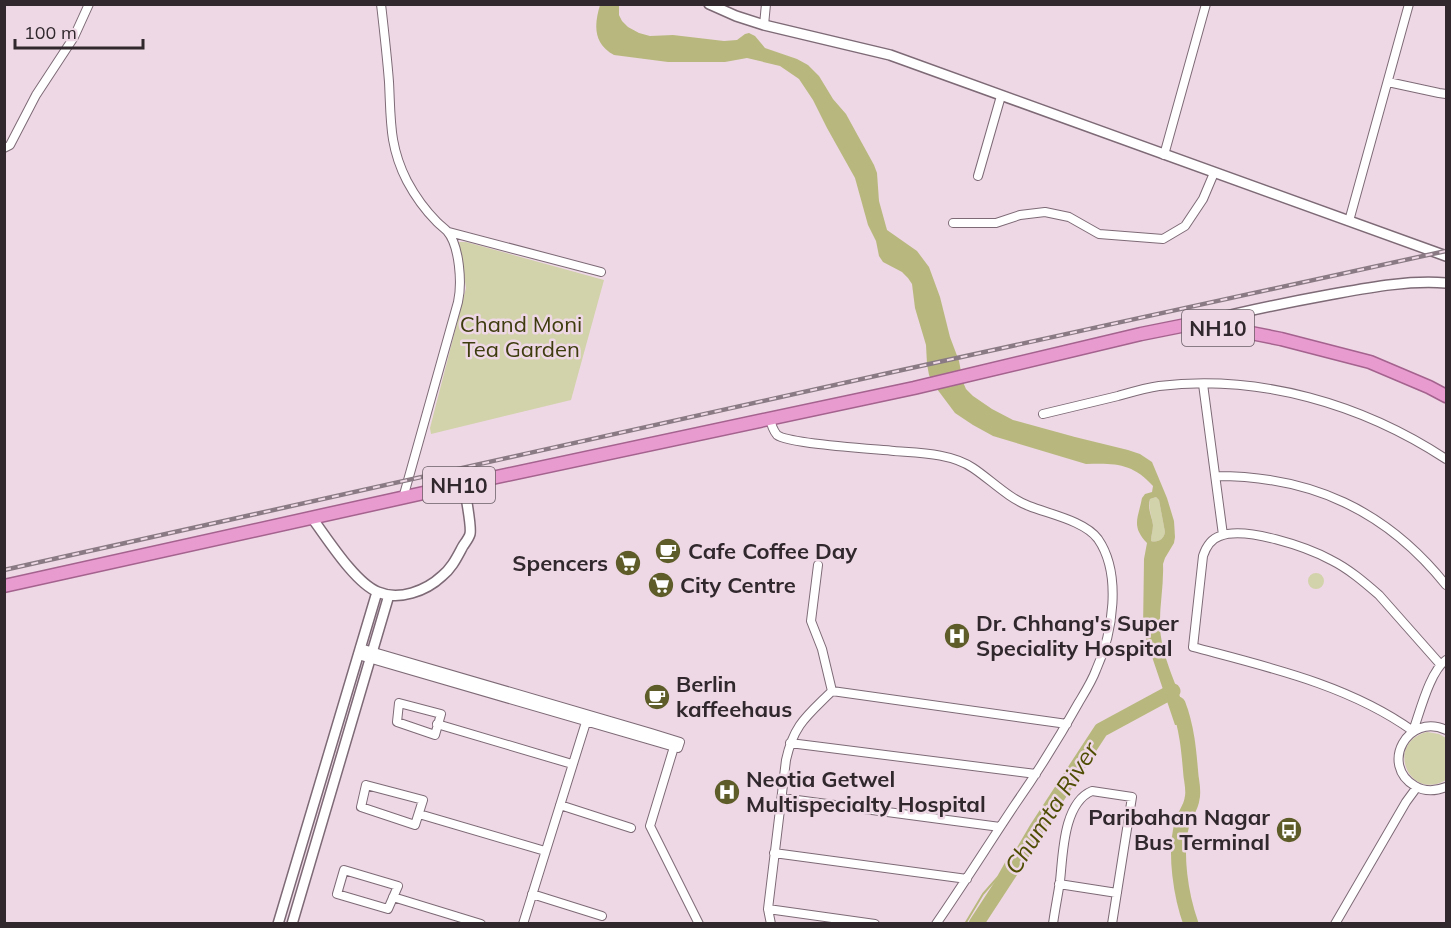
<svg xmlns="http://www.w3.org/2000/svg" width="1451" height="928" font-family="Mulish,sans-serif">
	<style>
		.green { fill: #d2d2ab }
		.water { fill: #b8b87e; fill-rule: evenodd }
		.lines { fill: none; stroke-linecap: round; stroke-linejoin: round }
		.stream { stroke: #b8b87e; stroke-width: 2 }
		.river { stroke: #b8b87e; stroke-width: 15 }
		.minor-casing { stroke: #7d6a76; stroke-width: 10 }
		.tertiary-casing { stroke: #7d6a76; stroke-width: 12 }
		.trunk-casing { stroke: #a4628e; stroke-width: 15 }
		.minor { stroke: #fff; stroke-width: 8 }
		.tertiary { stroke: #fff; stroke-width: 9 }
		.trunk { stroke: #e89bcf; stroke-width: 12 }
		.rail-casing { stroke: #897a83; stroke-width: 4.5 }
		.rail { stroke: #eed8e5; stroke-width: 2; stroke-dasharray: 7; stroke-linecap: butt }
		.labels { text-anchor: middle; dominant-baseline: central; stroke-width: 5; stroke-linejoin: round; paint-order: stroke }
		.shield { fill: #eed8e5; stroke: #695d64; stroke-width: 1.5 }
		.shield-label { font-size: 21px; font-weight: bold; fill: #30282d }
		.park-label { font-size: 22px; fill: #3e3c0e; stroke: #eed8e5 }
		.poi-label { font-size: 22px; font-weight: bold; fill: #30282d; stroke: #eed8e5; text-anchor: start }
		.water-label { font-size: 24px; font-style: italic; fill: #4f4d04; stroke: #eed8e5 }
	</style>
	<rect width="100%" height="100%" fill="#eed8e5"/>
	<path class="green" d="M 459,242 L 466,242 L 604,280 L 571,400 L 431,434 L 430,428 L 466,288 Z
		M 1156,497 L 1159,500 L 1165,532 C 1164,539 1158,543 1151,541 C 1151,535 1153,531 1153,525 C 1152,516 1148,509 1150,499 Z
		M1308 581a8 8 0 1 1 16 0a8 8 0 1 1-16 0Z
		M 1427,732 L 1439,734 L 1446,738 L 1446,780 C 1409,802 1384,743 1427,732 Z"/>
	<path class="water" d="M 600,5 L 619,5 L 619,15 L 622,21 L 628,27 L 639,33 L 650,36 L 673,35 L 724,41 L 737,40 L 745,34 L 749,33 L 755,36 L 765,48 L 797,59 L 808,65 L 819,76 L 833,99 L 846,114 L 874,165 L 877,173 L 879,201 L 887,230 L 917,251 L 929,267 L 940,297 L 950,337 L 959,361 L 963,382 L 966,389 L 973,396 L 992,409 L 1013,420 L 1075,437 L 1128,450 L 1140,454 L 1152,462 L 1167,498 L 1174,521 L 1175,537 L 1174,543 L 1165,558 L 1163,564 C 1164,586 1159,607 1160,629 C 1163,663 1181,692 1189,724 L 1175,725 L 1143,630 L 1144,559 L 1147,543 C 1131,526 1138,519 1142,498 L 1145,494 L 1152,492 L 1153,486 C 1133,463 1114,463 1086,464 L 993,436 L 973,425 L 955,413 L 934,385 L 929,375 L 927,364 L 926,345 L 915,308 L 912,284 L 908,278 L 902,272 L 883,262 L 879,256 L 876,241 L 868,225 L 855,178 L 827,128 L 813,100 L 799,79 L 780,66 L 747,58 L 725,62 L 668,62 L 614,55 C 593,44 594,25 600,5 ZM 1156,497 L 1159,500 L 1165,532 C 1164,539 1158,543 1151,541 C 1151,535 1153,531 1153,525 C 1152,516 1147,509 1150,499 Z"/>
	<g class="lines">
		<path class="stream" d="M 965,924 L 983,894 L 998,877 L 1007,861 L 1012,857 L 1021,856"/>
		<path class="river" d="M 1178,704 C 1187,727 1189,752 1191,776 C 1192,783 1194,792 1192,799 C 1191,808 1184,815 1182,824 C 1174,853 1181,896 1191,924
			M 976,924 L 1023,852 L 1037,828 L 1101,730 L 1173,691"/>
		<g class="minor-casing">
			<path id="minor" d="M 381,4 C 384,30 387,56 389,82 C 391,120 389,146 407,181 C 415,196 425,210 437,222 C 440,225 444,228 447,231 C 460,246 462,284 458,302 L 403,498
				M 764,25 L 766,4
				M 1388,82 L 1439,93 L 1446,94
				M 4,148 L 10,145 L 36,95 L 74,37 L 89,4
				M 1164,155 L 1206,4
				M 978,176 L 1001,96
				M 1349,221 L 1409,4
				M 953,223 L 996,223 L 1020,215 L 1045,212 L 1069,217 L 1099,234 L 1163,239 L 1185,226 L 1203,199 L 1214,173
				M 449,232 L 601,272
				M 1203,384 L 1223,535
				M 1043,414 C 1068,408 1093,402 1118,396 C 1132,392 1145,388 1159,386 C 1260,374 1362,404 1446,459
				M 770,418 C 771,424 773,430 777,435 C 789,444 874,449 894,451 C 919,453 951,453 973,468 C 991,480 1008,498 1029,506 C 1049,514 1085,521 1098,539 C 1122,574 1113,633 1096,670 C 1092,681 1085,692 1079,702 C 1059,738 1037,773 1014,806 C 988,845 963,885 936,924
				M 1216,476 C 1311,476 1386,510 1446,585
				M 818,565 L 811,621 L 822,649 L 832,691
				M 358,655 L 678,748 L 680,742 L 651,733 L 360,648
				M 1440,664 L 1379,595 C 1364,582 1349,569 1331,560 C 1307,547 1246,526 1220,536 C 1211,539 1206,547 1203,556 L 1193,647 C 1268,667 1349,685 1413,731 C 1420,712 1430,671 1446,660
				M 832,691 L 1067,724
				M 399,703 L 441,714 L 435,735 L 397,722 Z
				M 437,724 L 572,764
				M 1446,730 C 1408,712 1379,765 1415,786 C 1425,792 1436,791 1446,787
				M 790,743 L 1036,774
				M 674,747 L 650,826 L 699,924
				M 366,785 L 423,800 L 415,825 L 361,807 Z
				M 782,798 L 1000,827
				M 560,805 L 631,828
				M 419,814 L 545,851
				M 774,853 L 967,879
				M 344,870 L 398,886 L 388,909 L 337,894 Z
				M 1059,884 L 1117,893
				M 532,894 L 602,916
				M 393,897 L 481,924
				M 768,909 L 875,924
				M 523,924 L 587,719
				M 771,924 L 768,909 L 786,760 C 794,724 807,716 832,691
				M 1053,924 C 1055,909 1058,895 1060,881 C 1063,855 1063,803 1092,791 L 1132,797 L 1112,924
				M 1335,924 L 1406,802 L 1417,787"/>
		</g>
		<g class="tertiary-casing">
			<path id="tertiary" d="M 709,4 L 736,16 L 764,25 L 890,55 L 1446,256
				M 1198,323 C 1241,312 1284,303 1328,295 C 1367,288 1406,280 1446,283
				M 312,518 C 327,538 355,583 378,592 C 399,601 426,591 442,576 C 452,568 457,557 463,546 C 465,543 469,538 470,534 C 472,526 465,494 464,484
				M 278,924 L 377,592
				M 292,924 L 389,595"/>
		</g>
		<g class="trunk-casing">
			<path id="trunk" d="M 4,586 L 464,484 L 914,388 L 1141,334 L 1191,324 L 1241,331 L 1281,339 L 1370,362 L 1429,387 L 1446,396"/>
		</g>
		<use href="#minor" class="minor"/>
		<use href="#tertiary" class="tertiary"/>
		<use href="#trunk" class="trunk"/>
		<g class="rail-casing">
			<path id="rail" d="M 4,570 L 902,370 L 1446,251"/>
		</g>
		<use href="#rail" class="rail"/>
	</g>
	<defs>
		<g id="cafe-disc" transform="scale(1.35)"><circle r="9.5" fill="#5e5c29" stroke="#eed8e5"/><path d="M-5.5-4.5H6V0H3Q3 3.5 0 3.5H-2.5Q-5.5 3.5-5.5 0ZM3-3.2v2h1.7v-2ZM-6 4.5H4V6H-6Z" fill="#fff"/></g>
		<g id="supermarket-disc" transform="scale(1.35)"><circle r="9.5" fill="#5e5c29" stroke="#eed8e5"/><path d="M-6-5.5h2.5l.6 2H6L4.5 2H-2.5L-4.4-4H-6ZM-1.5 3.2a1.3 1.3 0 1 0 .1 0ZM3 3.2a1.3 1.3 0 1 0 .1 0Z" fill="#fff"/></g>
		<g id="hospital-disc" transform="scale(1.35)"><circle r="9.5" fill="#5e5c29" stroke="#eed8e5"/><path d="M-5-5h3v3.5h4V-5h3V5h-3V1.5h-4V5h-3Z" fill="#fff"/></g>
		<g id="bus-disc" transform="scale(1.35)"><circle r="9.5" fill="#5e5c29" stroke="#eed8e5"/><path d="M-5-6H5V4H4V6H2V4H-2V6H-4V4H-5ZM-3.5-4V0h7V-4ZM-3.5 1.2v1.5H-2V1.2ZM2 1.2v1.5H3.5V1.2Z" fill="#fff"/></g>
	</defs>
	<g fill-rule="evenodd">
		<use href="#cafe-disc" x="668" y="551"/>
		<use href="#supermarket-disc" x="628" y="563"/>
		<use href="#supermarket-disc" x="661" y="585"/>
		<use href="#hospital-disc" x="957" y="636"/>
		<use href="#cafe-disc" x="657" y="697"/>
		<use href="#hospital-disc" x="727" y="792"/>
		<use href="#bus-disc" x="1289" y="830"/>
	</g>
	<g class="labels">
		<g class="shield">
			<rect x="1182" y="310" width="72" height="36" rx="4.5"/>
			<rect x="423" y="467" width="72" height="36" rx="4.5"/>
		</g>
		<g class="shield-label">
			<text x="1218" y="328">NH10</text>
			<text x="459" y="485">NH10</text>
		</g>
		<g class="park-label">
			<text x="521" y="324">Chand Moni<tspan x="521" dy="25">Tea Garden</tspan></text>
		</g>
		<g class="poi-label">
			<text x="688" y="551">Cafe Coffee Day</text>
			<text x="608" y="563" text-anchor="end">Spencers</text>
			<text x="680" y="585">City Centre</text>
			<text x="976" y="623">Dr. Chhang's Super<tspan x="976" dy="25">Speciality Hospital</tspan></text>
			<text x="676" y="684">Berlin<tspan x="676" dy="25">kaffeehaus</tspan></text>
			<text x="746" y="779">Neotia Getwel<tspan x="746" dy="25">Multispecialty Hospital</tspan></text>
			<text x="1270" y="817" text-anchor="end">Paribahan Nagar<tspan x="1270" dy="25">Bus Terminal</tspan></text>
		</g>
		<g class="water-label">
			<text transform="translate(1051 808) rotate(-57)">Chumta River</text>
		</g>
	</g>
	<rect width="1451" height="928" fill="none" stroke="#30282d" stroke-width="12"/>
	<path d="M15 39v9h128v-9" fill="none" stroke="#30282d" stroke-width="3"/>
	<text x="24" y="39" font-size="18" fill="#30282d" stroke="#eed8e5" stroke-width="4.5" paint-order="stroke">100 m</text>
</svg>
